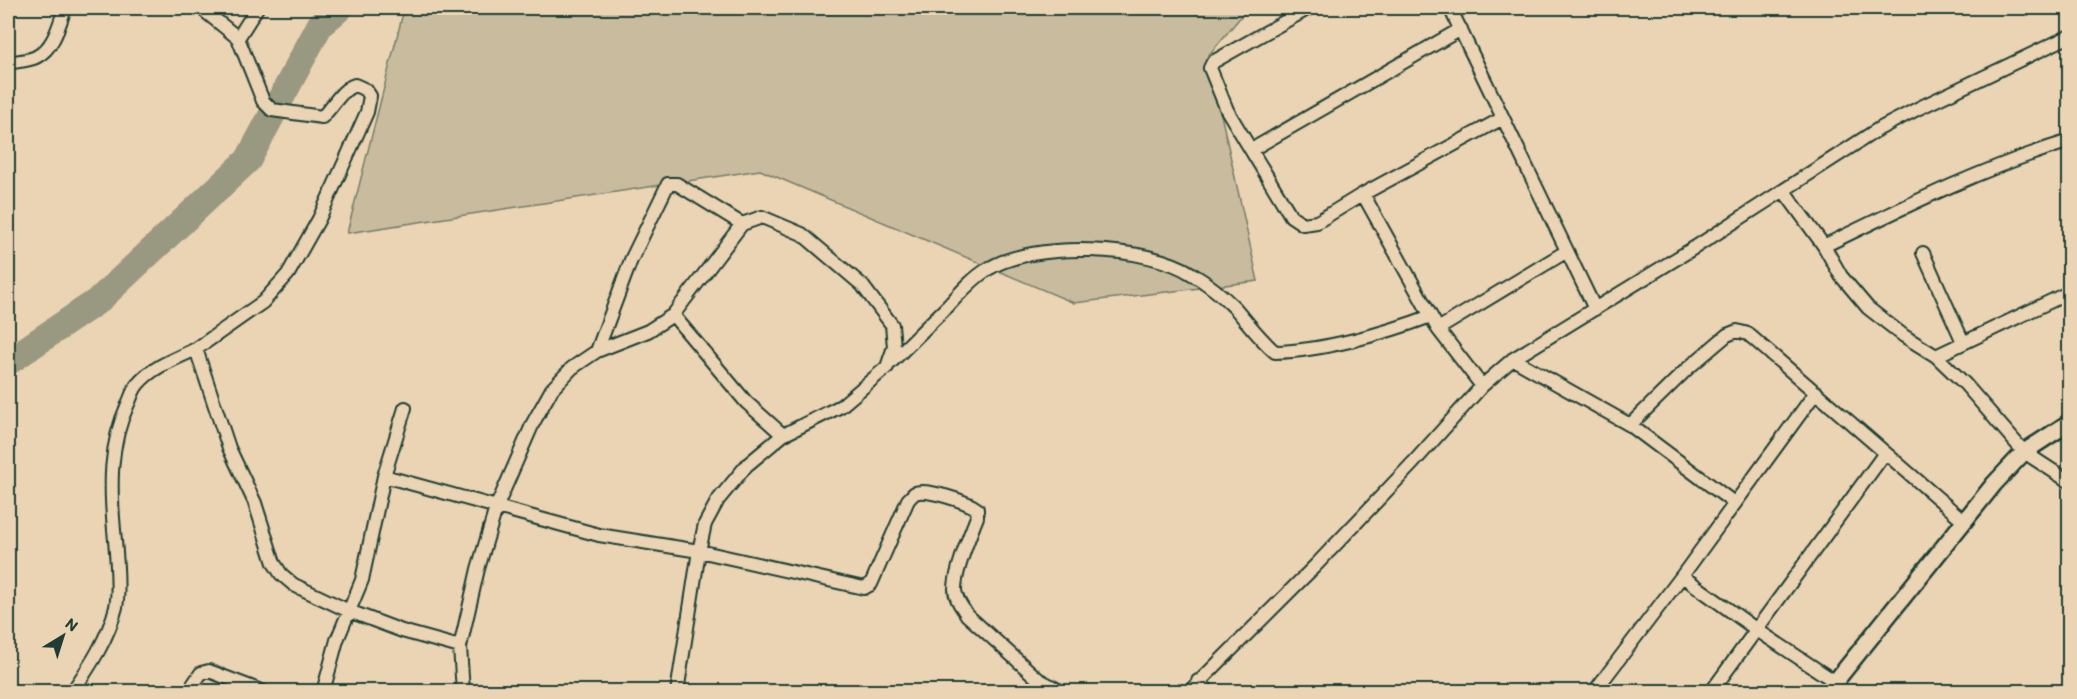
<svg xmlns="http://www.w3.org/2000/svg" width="2077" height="699" font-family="Itim,sans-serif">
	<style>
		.green { fill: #c9bb9e; stroke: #747c69; stroke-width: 1.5 }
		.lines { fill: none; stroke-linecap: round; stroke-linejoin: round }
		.river { stroke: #999981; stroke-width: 27 }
		.minor-casing { stroke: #1f3d34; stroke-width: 16 }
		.tertiary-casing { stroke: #1f3d34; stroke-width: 20 }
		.minor { stroke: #ead4b3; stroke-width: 12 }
		.tertiary { stroke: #ead4b3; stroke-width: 15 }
	</style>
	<rect width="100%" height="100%" fill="#ead4b3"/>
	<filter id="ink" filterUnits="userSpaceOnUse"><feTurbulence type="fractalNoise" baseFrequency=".0167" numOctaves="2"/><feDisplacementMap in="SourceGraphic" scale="12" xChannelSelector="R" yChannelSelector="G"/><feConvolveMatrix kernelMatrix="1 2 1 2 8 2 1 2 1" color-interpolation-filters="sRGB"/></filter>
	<g filter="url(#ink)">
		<path class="green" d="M 408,8 L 1248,8 L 1208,56 L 1258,281 L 1074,303 L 760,170 L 347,233 L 404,9 Z"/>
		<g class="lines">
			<path class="river" d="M 8,362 L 99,300 L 248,160 L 320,25 L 340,8"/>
			<g class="minor-casing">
				<path id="minor" d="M 1309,8 L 1213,62 L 1210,68 L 1227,110 L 1251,150 L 1291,216 L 1303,224 L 1317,222 L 1363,194 L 1503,118
					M 1450,8 L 1595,309
					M 238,38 L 257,8
					M 8,63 C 16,61 28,61 36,57 C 54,48 59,25 65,8
					M 1251,150 L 1461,29
					M 1784,191 L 1824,246 L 1841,276 L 1868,308 L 1904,336 L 1936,356 L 1965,384 L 2024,452 L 2070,482
					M 1363,194 L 1438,329 L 1482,386
					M 1824,246 C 1904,207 1984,167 2070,141
					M 1923,253 L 1963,342
					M 673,315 L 746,402 L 783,435
					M 1438,329 L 1567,251
					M 196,349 L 263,302 L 288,274 L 319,219 L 350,150 L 367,112 L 370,96 L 366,90 L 355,85 C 341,89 333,107 322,117 L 272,110 L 263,101 L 238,38 L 201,8
					M 597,351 L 631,260 L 668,184 L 677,184 L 742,224
					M 1936,356 L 2070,292
					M 1513,359 L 1630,425 L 1734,503
					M 889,364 C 909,345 928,325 948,306 C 960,293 973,278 988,269 C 1032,241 1149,245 1192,274 C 1207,283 1223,296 1235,308 C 1248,323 1260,339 1275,352 C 1323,351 1386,333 1431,316
					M 1630,425 L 1687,369 L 1727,335 L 1737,331 L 1748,334 L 1963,520
					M 384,476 L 599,535 L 699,551 L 705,524 L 718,500 L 747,465 L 783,435 L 841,406 L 887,367 L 894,347 L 892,325 L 862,285 L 802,234 L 762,217 L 742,224 L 673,315 L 648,331 L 597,351 L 572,368 L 552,389 L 533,423 L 496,508 L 478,569 L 460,647 L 463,692
					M 1682,576 L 1757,630 L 1834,681
					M 1198,681 L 1209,692
					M 72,692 C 90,666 108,639 116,607 C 120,588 116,550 114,530 C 110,486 109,445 128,404 C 131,398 133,389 138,384 C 152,367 177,358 196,349 L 229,448 L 255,503 L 274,563 L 281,574 L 294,585 L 349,611 L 402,631 L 460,647
					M 188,692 L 201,673 L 209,671 L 264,692
					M 323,692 L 337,640 L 362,580 L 384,476 L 405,408
					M 677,692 L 699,551 L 864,588 L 871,584 L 908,500 C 910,498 912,495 915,493 C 926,488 968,502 977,509 L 977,517 C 970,535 955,570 955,589 C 955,599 962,607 967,615 L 1038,679 L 1062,692
					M 1189,692 L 1316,565 L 1413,463 L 1482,386 L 1513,359 L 1697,246 L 1877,130 L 1919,108 L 2070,36
					M 1594,692 L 1682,576 L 1816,392
					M 1711,692 L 1885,453"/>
			</g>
			<g class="tertiary-casing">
				<path id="tertiary" d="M 1827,692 L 1994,484 L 2024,452 L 2070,422"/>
			</g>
			<use href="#minor" class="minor"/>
			<use href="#tertiary" class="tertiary"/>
		</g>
	</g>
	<rect width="2077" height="699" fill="none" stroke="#ead4b3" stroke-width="30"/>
	<rect x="15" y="15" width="2047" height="669" fill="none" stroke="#1f3d34" stroke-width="2" filter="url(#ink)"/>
	<g transform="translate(63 636) rotate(38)" stroke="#ead4b3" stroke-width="4.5" paint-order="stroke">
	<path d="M0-4.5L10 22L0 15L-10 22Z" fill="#1f3d34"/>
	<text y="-9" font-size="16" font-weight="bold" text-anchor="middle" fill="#1f3d34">N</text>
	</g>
</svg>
